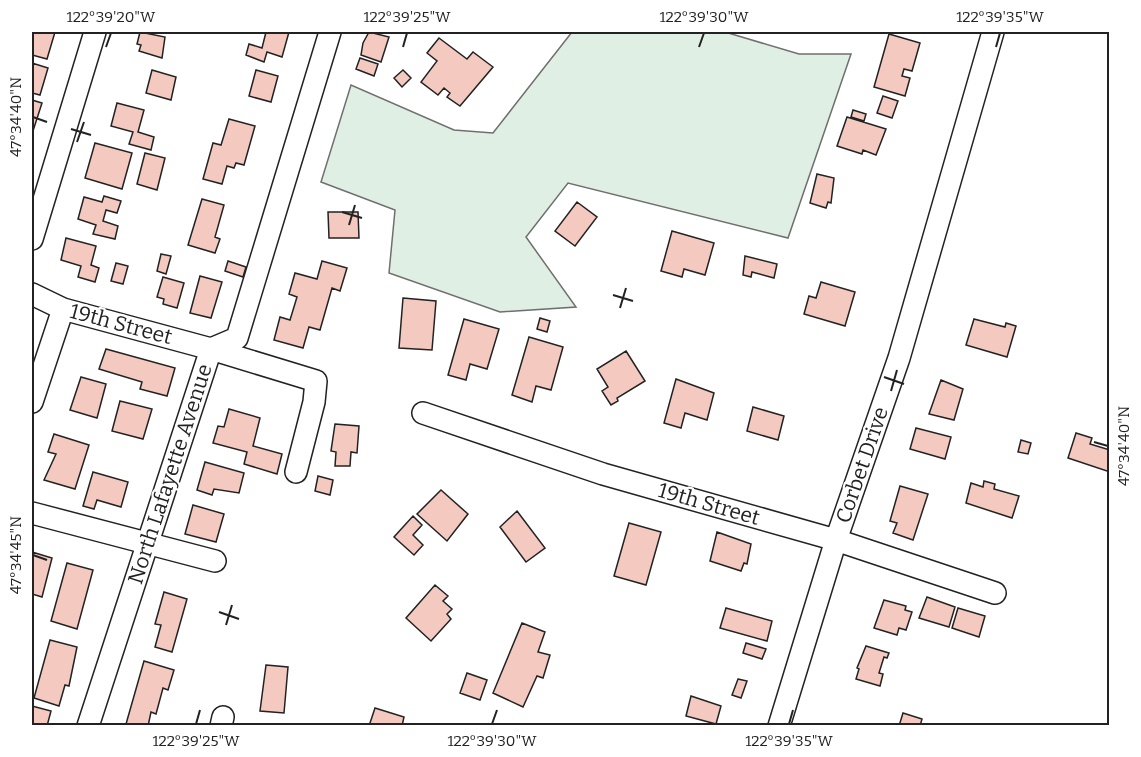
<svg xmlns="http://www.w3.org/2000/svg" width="1141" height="757" font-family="Bitter,serif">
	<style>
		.green { fill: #e0efe3; stroke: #6f6f6f; stroke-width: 1.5 }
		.building { fill: #f3c9c0; stroke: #222; stroke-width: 1.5 }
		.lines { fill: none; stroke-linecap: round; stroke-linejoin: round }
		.minor-casing { stroke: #222; stroke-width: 24 }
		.minor { stroke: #fff; stroke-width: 21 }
		.ticks { fill: none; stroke: #222; stroke-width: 2 }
		.labels { text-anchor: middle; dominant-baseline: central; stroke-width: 4.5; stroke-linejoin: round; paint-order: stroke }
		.street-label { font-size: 21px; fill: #222; stroke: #fff }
		.neatline { fill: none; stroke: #222; stroke-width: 2 }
		.ticks-label { font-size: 15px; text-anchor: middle; fill: #222 }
	</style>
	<rect width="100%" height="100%" fill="#fff"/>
	<path class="green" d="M 572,32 L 725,32 L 799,54 L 851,54 L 788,238 L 568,183 L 526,237 L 576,307 L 500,312 L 389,273 L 395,210 L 321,182 L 351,85 L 454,130 L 493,133 Z"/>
	<path class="building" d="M 33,32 L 55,32 L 47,59 L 32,55 Z
		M 140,32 L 165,37 L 162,58 L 139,51 L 141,45 L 137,44 Z
		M 266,32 L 289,32 L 282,57 L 267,52 L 264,62 L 246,55 L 249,44 L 262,48 Z
		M 369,32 L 389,37 L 381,62 L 361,55 L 363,43 Z
		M 889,34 L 920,43 L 912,71 L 904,69 L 902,76 L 910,78 L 905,96 L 874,87 Z
		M 439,38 L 467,59 L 473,52 L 493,67 L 460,106 L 447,97 L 450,93 L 444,88 L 438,95 L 421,82 L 437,61 L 427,53 Z
		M 360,58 L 378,64 L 374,76 L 356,69 Z
		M 32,63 L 48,68 L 40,95 L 32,93 Z
		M 152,70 L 176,77 L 171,100 L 146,93 Z
		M 256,70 L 278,76 L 271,102 L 249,96 Z
		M 403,70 L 411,78 L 402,87 L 394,78 Z
		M 883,96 L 898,101 L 892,118 L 877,113 Z
		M 32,100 L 42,103 L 32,134 Z
		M 117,103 L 144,110 L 138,132 L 154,137 L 151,150 L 129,144 L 133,132 L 111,126 Z
		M 853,110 L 866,114 L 864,121 L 851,117 Z
		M 847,117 L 886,129 L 876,155 L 863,150 L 862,154 L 837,146 Z
		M 229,119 L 255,126 L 244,165 L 236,163 L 234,168 L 227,166 L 222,184 L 203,179 L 213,143 L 221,145 Z
		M 95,143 L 132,153 L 122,189 L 85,178 Z
		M 145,153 L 165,158 L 157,190 L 137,184 Z
		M 817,174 L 834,178 L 831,203 L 828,202 L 826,208 L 810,203 Z
		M 104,196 L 121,201 L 117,213 L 106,210 L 103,221 L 118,226 L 115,239 L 93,234 L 96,225 L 78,219 L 84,197 L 102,202 Z
		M 202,199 L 224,205 L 215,237 L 220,239 L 215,253 L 188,245 Z
		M 577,202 L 597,217 L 575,246 L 555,231 Z
		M 328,212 L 358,212 L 359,238 L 329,238 Z
		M 672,231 L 714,243 L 705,275 L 684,269 L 682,277 L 661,271 Z
		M 66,238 L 96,246 L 91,265 L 99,268 L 95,282 L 78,277 L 81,266 L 61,260 Z
		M 161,254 L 171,256 L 166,274 L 157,271 Z
		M 745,256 L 777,264 L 774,278 L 752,272 L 751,277 L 743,275 Z
		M 228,261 L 246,267 L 243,277 L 225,271 Z
		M 322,261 L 347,268 L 340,291 L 332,288 L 320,330 L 309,327 L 303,348 L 274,340 L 280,317 L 290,320 L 297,297 L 289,294 L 295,273 L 317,279 Z
		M 116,263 L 128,266 L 123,284 L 111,281 Z
		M 200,276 L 222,282 L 211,318 L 190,313 Z
		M 163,277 L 184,283 L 177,308 L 163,304 L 164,299 L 157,297 Z
		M 821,282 L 855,292 L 845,326 L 804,314 L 809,296 L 816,298 Z
		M 403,298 L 436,301 L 432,350 L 399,348 Z
		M 540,318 L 550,321 L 547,332 L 537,329 Z
		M 464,319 L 499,329 L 487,369 L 470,364 L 466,380 L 448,375 Z
		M 974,319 L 1005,327 L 1006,323 L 1016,326 L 1007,357 L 966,345 Z
		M 529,337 L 563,347 L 551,390 L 536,386 L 532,402 L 512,395 Z
		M 106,349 L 175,368 L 167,396 L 140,389 L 142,382 L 99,369 Z
		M 626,351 L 645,381 L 617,398 L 618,401 L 611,405 L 602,391 L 608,387 L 597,369 Z
		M 81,377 L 106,384 L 97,418 L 70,410 Z
		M 676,379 L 714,393 L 707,420 L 685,413 L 681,428 L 664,423 Z
		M 941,380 L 963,389 L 954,420 L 929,414 Z
		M 120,401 L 152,409 L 143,439 L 112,431 Z
		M 753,407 L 784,416 L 778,440 L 747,431 Z
		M 229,409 L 260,418 L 253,446 L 282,454 L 277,474 L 244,464 L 247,452 L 213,443 L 218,426 L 224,427 Z
		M 335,424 L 359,426 L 357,453 L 351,452 L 350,466 L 335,466 L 336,452 L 331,451 Z
		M 916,428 L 951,437 L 945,459 L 910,449 Z
		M 1076,433 L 1092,438 L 1090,444 L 1110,450 L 1110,472 L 1068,458 Z
		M 54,434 L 89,445 L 75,489 L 44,480 L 56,454 L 48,452 Z
		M 1021,440 L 1031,443 L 1028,454 L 1018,452 Z
		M 205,462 L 244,473 L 239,493 L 214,489 L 212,495 L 197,490 Z
		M 93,472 L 128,482 L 121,507 L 97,500 L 94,509 L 83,506 Z
		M 318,476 L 333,480 L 330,495 L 315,491 Z
		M 984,481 L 995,484 L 994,489 L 1019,496 L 1012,518 L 966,503 L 971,483 L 983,487 Z
		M 900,486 L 928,494 L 913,540 L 893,533 L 897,523 L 890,521 Z
		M 441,490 L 468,514 L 447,541 L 417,514 Z
		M 193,505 L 224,514 L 216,542 L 185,534 Z
		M 517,511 L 545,548 L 526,562 L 500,527 Z
		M 413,516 L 422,525 L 413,535 L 423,545 L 414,555 L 394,537 Z
		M 629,523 L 661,532 L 646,585 L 614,576 Z
		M 717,532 L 751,544 L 747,564 L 744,563 L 741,571 L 710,561 Z
		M 32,552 L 52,558 L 42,597 L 32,594 Z
		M 67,563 L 93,570 L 77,629 L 51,621 Z
		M 435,585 L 448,596 L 443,601 L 452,609 L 447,614 L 451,619 L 431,641 L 406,618 Z
		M 164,592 L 187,599 L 172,652 L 155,647 L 161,625 L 155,624 Z
		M 927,597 L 955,607 L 949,627 L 919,618 Z
		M 884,600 L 906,606 L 905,610 L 912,612 L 906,630 L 899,628 L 897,635 L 874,628 Z
		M 726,608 L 772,621 L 767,641 L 720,628 Z
		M 958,608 L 985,616 L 979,637 L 952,628 Z
		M 522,623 L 545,632 L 538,652 L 550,655 L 543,678 L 537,676 L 523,707 L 493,693 Z
		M 50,640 L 77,647 L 69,686 L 65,685 L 59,706 L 34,698 Z
		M 746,643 L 766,649 L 762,659 L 743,653 Z
		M 866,646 L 889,653 L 887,658 L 884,657 L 879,673 L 883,674 L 880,686 L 856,679 L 859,669 L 857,668 Z
		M 144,661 L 174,670 L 168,690 L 163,688 L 156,714 L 151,712 L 148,726 L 132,726 L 126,724 Z
		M 266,665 L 288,667 L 284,713 L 260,711 Z
		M 467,673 L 487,680 L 480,700 L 460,693 Z
		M 738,679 L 747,681 L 741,698 L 732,695 Z
		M 691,696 L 721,706 L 716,724 L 686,716 Z
		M 32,706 L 51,711 L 47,726 L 32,726 Z
		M 375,708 L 404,717 L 402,726 L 369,726 Z
		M 903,713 L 922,719 L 920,726 L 899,726 Z"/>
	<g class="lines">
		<g class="minor-casing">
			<path id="minor" d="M 32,239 L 95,32
				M 32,294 L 63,309 L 211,349 L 316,381 L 314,402 L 296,472
				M 32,402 L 63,309
				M 423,413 L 603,474 L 836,540 L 995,593
				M 32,513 L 215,561
				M 88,726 L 211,349 L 237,338 L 330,32
				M 221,726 L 223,717
				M 779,726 L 836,540 L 899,358 L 993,32"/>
		</g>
		<use href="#minor" class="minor"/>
	</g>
	<path class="ticks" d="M 106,47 L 111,33M 403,47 L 407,33M 699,47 L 704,33M 996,47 L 1000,33M 33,117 L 47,122M 71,129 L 91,135M 77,142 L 84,122M 342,212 L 362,218M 349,225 L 355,205M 613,295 L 633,301M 620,308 L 626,288M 884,377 L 904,384M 891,391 L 897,370M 1094,442 L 1108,446M 33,555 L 47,560M 219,612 L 239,619M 226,625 L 232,605M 196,724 L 200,710M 492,724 L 497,710M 789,724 L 793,710"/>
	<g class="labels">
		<g class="street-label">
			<text transform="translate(121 324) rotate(15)">19th Street</text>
			<text transform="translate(862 465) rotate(-71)">Corbet Drive</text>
			<text transform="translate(170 474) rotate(-72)">North Lafayette Avenue</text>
			<text transform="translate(709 504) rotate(16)">19th Street</text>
		</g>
	</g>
	<rect width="1141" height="757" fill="none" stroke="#ffffff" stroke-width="66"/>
	<rect x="33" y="33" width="1075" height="691" class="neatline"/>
	<g class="ticks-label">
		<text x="111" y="22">122°39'20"W</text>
		<text x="407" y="22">122°39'25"W</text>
		<text x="704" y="22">122°39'30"W</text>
		<text x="1000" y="22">122°39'35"W</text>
		<text transform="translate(16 117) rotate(-90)" y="5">47°34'40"N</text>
		<text transform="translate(1124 446) rotate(-90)" y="5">47°34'40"N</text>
		<text transform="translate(16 555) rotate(-90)" y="5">47°34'45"N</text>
		<text x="196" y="746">122°39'25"W</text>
		<text x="492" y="746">122°39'30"W</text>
		<text x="789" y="746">122°39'35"W</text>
	</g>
</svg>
